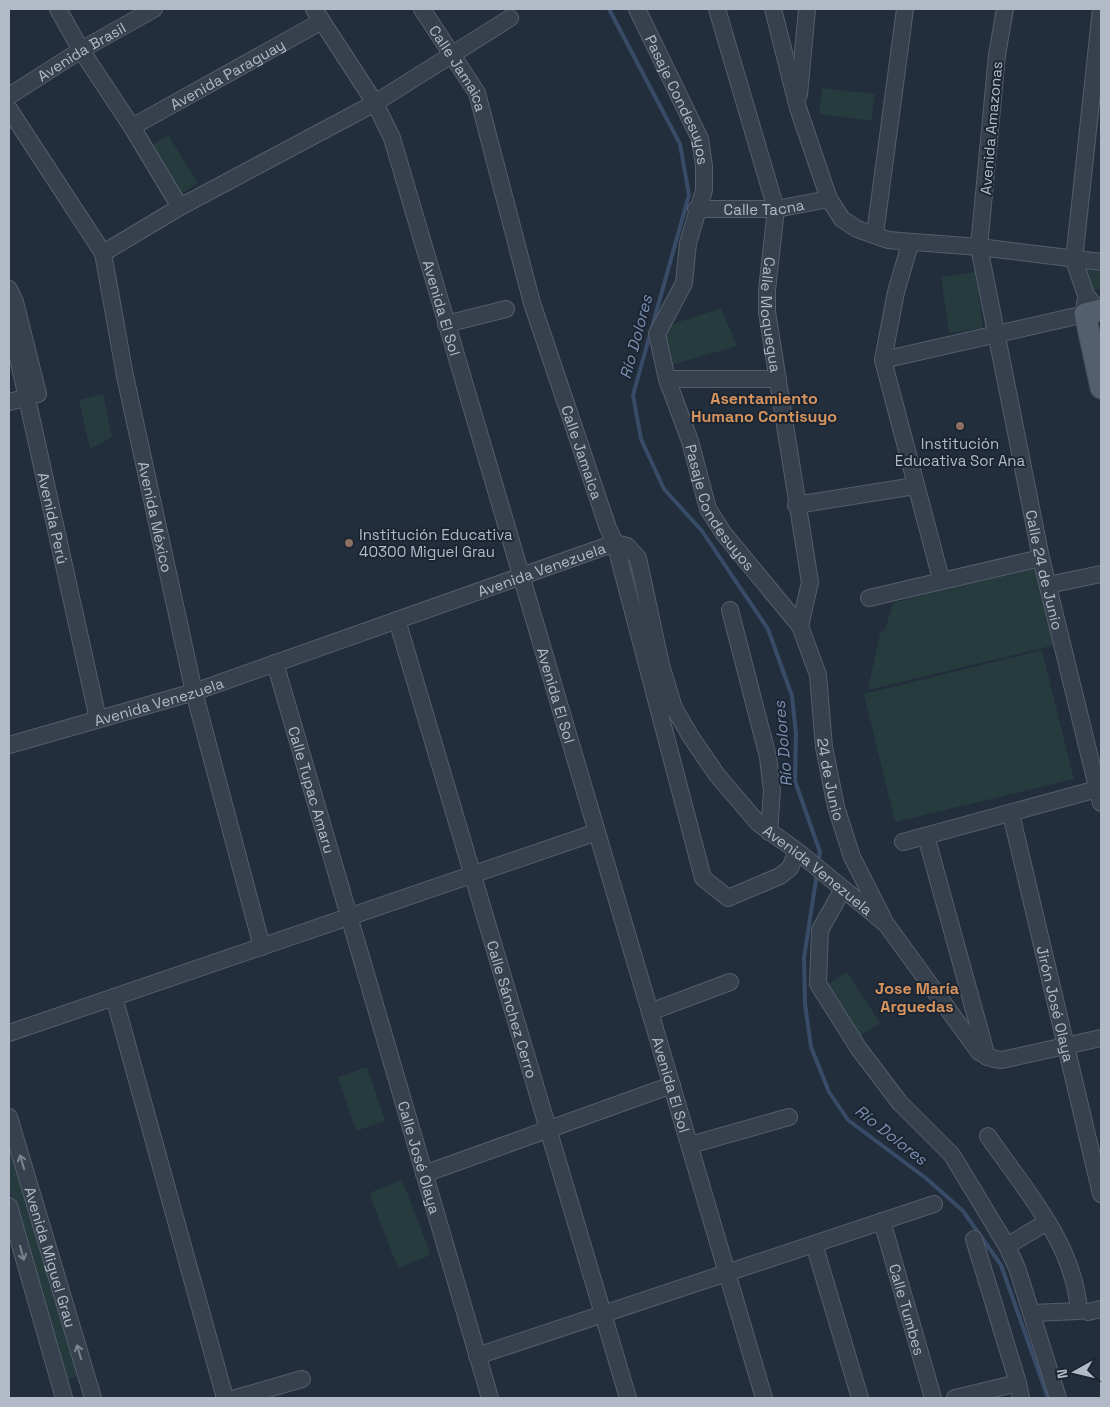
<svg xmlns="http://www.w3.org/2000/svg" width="1110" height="1407" font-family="'Space Grotesk',sans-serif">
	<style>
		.green { fill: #253b3e }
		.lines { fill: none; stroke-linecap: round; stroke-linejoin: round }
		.stream { stroke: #384b67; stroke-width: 4 }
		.minor-casing { stroke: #555d6b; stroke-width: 18 }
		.major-casing { stroke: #404956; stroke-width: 23 }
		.minor { stroke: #37404d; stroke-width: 16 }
		.major { stroke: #545f6d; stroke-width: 21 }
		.oneway { stroke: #7b8391 }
		.education-dot { fill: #8d6e63; stroke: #1c2532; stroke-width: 2 }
		.labels { text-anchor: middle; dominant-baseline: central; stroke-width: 4; stroke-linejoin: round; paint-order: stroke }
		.street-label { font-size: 15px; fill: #b2bac8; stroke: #1c2532 }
		.poi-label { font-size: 15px; fill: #b2bac8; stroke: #1c2532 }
		.water-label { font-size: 16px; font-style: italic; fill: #7990b1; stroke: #1c2532 }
		.neighbourhood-label { font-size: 16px; font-weight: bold; fill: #d6945f; stroke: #1c2532 }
	</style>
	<rect width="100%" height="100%" fill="#232e3d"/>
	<path class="green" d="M 822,88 L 875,94 L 871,121 L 819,114 Z
		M 168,135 L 198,183 L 175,198 L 145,150 Z
		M 1085,270 L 1101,272 L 1101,288 L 1087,292 Z
		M 976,272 L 983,328 L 949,333 L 941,277 Z
		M 721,308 L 737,346 L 671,365 L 663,327 Z
		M 103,394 L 112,437 L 90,449 L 79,400 Z
		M 1037,565 L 1055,645 L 868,690 L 880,633 L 885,630 L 893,603 Z
		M 1042,650 L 1074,779 L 895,822 L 864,694 Z
		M 847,972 L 880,1023 L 858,1038 L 825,986 Z
		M 367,1067 L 385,1121 L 356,1131 L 338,1077 Z
		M 9,1137 L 80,1375 L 66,1380 L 9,1188 Z
		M 402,1180 L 431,1255 L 398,1268 L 369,1193 Z"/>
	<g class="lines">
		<path class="stream" d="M 609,9 L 680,144 L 689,195 L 633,395 L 641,439 L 664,489 L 702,531 L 768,629 L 792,696 L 796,734 L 795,781 L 820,852 L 818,861
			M 817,873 L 804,958 L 805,1004 L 811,1047 L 829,1092 L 848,1120 L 927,1179 L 963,1211 L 1001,1265 L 1048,1398"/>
		<g class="minor-casing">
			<g id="minor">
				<path d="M 58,9 L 81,50 L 132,127 L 180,207"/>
				<path id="s1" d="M 314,9 L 375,103 L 392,138 L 764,1398"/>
				<path id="s2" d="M 422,9 L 477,93 L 532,303 L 608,528 L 615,543 L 703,878 L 728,898 L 780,876 L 790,868 L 797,851"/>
				<path id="s3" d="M 637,9 L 700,139 L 704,166 L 704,190 L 688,243 L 684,283 L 657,334 L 667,379 L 690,441 L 708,509 L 724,534 L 800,626 L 818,675 L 824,747 L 836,807 L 852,857 L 883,918"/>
				<path id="s4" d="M 717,9 L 776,209 L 767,290 L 767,312 L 810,582 L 800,626"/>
				<path d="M 773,9 L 798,108 L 829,199 L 842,219 L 857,229 L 888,240 L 979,247 L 1101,262"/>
				<path id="s5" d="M 1005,9 L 997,55 L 979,247 L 1041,558 L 1101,803"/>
				<path d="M 799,95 L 807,9"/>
				<path id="s6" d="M 9,96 L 81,50 L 154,9"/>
				<path id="s7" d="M 9,109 L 103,253 L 125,376 L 194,692 L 262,947"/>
				<path id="s8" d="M 132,127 L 322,21"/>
				<path id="s9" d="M 696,209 L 776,209 L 829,199"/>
				<path d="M 875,234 L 905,9"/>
				<path d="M 910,244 L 896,292 L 883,360 L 941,579"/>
				<path d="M 103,253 L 180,207 L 375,103 L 510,18"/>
				<path d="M 9,289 L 15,302 L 38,394"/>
				<path d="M 1099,311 L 1086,295 L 1074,260 L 1101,9"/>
				<path id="s10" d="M 9,317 L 98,719"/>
				<path d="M 446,324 L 506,309"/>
				<path d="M 883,360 L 1085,314 L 1085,303"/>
				<path d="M 667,379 L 778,379"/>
				<path d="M 9,402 L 25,398"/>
				<path d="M 796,505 L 915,486"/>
				<path d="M 1048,585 L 1101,574"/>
				<path d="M 869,598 L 1041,558"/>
				<path d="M 730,610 L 768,757 L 772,791 L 769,832"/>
				<path id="s11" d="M 397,620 L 628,1398"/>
				<path id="s12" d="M 275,663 L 490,1398"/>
				<path id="s13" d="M 9,745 L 194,692 L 615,543 L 627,546 L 638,558 L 661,665 L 674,708 L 691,737 L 717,775 L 758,823 L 797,851 L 886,924 L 979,1052 L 994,1059 L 1002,1060 L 1101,1038"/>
				<path id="s14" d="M 1011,814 L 1101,1194"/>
				<path d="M 926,836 L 987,1057"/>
				<path d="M 903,842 L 1101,788"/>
				<path d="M 843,889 L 820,930 L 818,984 L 859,1049 L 900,1103 L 952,1155 L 1007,1246 L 1017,1268 L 1058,1398"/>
				<path d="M 114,997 L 225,1398"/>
				<path d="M 650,1012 L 730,982"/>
				<path d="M 9,1033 L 597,832"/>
				<path id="s15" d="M 9,1117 L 93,1398"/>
				<path d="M 988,1136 C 1025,1190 1074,1243 1079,1311 L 1032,1313"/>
				<path d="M 690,1145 L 789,1117"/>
				<path d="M 424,1174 L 672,1085"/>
				<path d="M 9,1206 L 64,1398"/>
				<path id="s16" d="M 882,1221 L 933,1398"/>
				<path d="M 974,1239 L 1018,1383 L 1021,1398"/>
				<path d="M 814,1244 L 860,1398"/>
				<path d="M 1007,1246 L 1047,1222"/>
				<path d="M 1088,1312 L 1101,1309"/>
				<path d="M 477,1356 L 934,1204"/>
				<path d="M 236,1398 L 302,1379"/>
				<path d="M 955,1398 L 1018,1383"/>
			</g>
		</g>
		<g class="major-casing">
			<path id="major" d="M 1101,310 L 1085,314 L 1101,388"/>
		</g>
		<use href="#minor" class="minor"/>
		<use href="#major" class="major"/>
	</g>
	<defs><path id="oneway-shaft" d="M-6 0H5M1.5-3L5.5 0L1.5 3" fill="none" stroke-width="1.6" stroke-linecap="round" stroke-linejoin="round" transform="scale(1.25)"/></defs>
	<g class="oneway">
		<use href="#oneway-shaft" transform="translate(22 1162) rotate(-107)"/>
		<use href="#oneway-shaft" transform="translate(22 1253) rotate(74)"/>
		<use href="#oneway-shaft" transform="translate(79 1352) rotate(-107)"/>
	</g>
	<g class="education-dot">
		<circle cx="960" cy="426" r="5"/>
		<circle cx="349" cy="543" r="5"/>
	</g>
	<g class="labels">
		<g class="street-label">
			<text stroke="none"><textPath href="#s6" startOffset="85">Avenida Brasil</textPath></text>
			<text stroke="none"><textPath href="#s2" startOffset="70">Calle Jamaica</textPath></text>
			<text stroke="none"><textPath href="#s8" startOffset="109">Avenida Paraguay</textPath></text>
			<text stroke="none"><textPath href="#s3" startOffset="100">Pasaje Condesuyos</textPath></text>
			<text transform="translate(991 128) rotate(-85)">Avenida Amazonas</text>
			<text stroke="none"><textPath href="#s9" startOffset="68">Calle Tacna</textPath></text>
			<text stroke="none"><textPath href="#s1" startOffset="328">Avenida El Sol</textPath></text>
			<text stroke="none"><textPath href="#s4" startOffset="315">Calle Moquegua</textPath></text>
			<text stroke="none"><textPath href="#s2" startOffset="475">Calle Jamaica</textPath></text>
			<text stroke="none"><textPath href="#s3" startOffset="535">Pasaje Condesuyos</textPath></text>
			<text stroke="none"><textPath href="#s10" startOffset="206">Avenida Perú</textPath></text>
			<text stroke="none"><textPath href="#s7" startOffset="441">Avenida México</textPath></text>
			<text stroke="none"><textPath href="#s13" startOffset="561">Avenida Venezuela</textPath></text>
			<text stroke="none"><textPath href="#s5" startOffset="569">Calle 24 de Junio</textPath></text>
			<text stroke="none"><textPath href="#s1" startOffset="732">Avenida El Sol</textPath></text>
			<text stroke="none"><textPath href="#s13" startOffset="156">Avenida Venezuela</textPath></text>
			<text stroke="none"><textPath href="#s3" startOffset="838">24 de Junio</textPath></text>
			<text stroke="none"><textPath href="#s12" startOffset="132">Calle Tupac Amaru</textPath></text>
			<text stroke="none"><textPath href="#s13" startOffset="1041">Avenida Venezuela</textPath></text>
			<text stroke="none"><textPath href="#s14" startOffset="195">Jirón José Olaya</textPath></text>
			<text stroke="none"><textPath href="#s11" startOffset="406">Calle Sánchez Cerro</textPath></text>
			<text stroke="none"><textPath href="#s1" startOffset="1138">Avenida El Sol</textPath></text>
			<text stroke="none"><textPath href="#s12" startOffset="515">Calle José Olaya</textPath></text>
			<text stroke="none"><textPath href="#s15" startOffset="146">Avenida Miguel Grau</textPath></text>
			<text stroke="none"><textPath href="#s16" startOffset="92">Calle Tumbes</textPath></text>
		</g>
		<g class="poi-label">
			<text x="960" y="443">Institución<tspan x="960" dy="17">Educativa Sor Ana</tspan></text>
			<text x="359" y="534" text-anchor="start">Institución Educativa<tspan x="359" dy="17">40300 Miguel Grau</tspan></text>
		</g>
		<g class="water-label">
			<text transform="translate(636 337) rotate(-75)">Río Dolores</text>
			<text transform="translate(783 744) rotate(-95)">Río Dolores</text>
			<text transform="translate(891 1135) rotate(38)">Río Dolores</text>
		</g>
		<g class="neighbourhood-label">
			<text x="764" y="398">Asentamiento<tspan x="764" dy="18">Humano Contisuyo</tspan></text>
			<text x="917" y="988">Jose María<tspan x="917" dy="18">Arguedas</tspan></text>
		</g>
	</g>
	<rect width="1110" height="1407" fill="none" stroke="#b2bac8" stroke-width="20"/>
	<g transform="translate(1075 1372) rotate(262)" stroke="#1c2532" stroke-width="4" paint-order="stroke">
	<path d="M0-4L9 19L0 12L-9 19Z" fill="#b2bac8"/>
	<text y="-8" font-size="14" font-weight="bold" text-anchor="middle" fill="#b2bac8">N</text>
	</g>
</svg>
